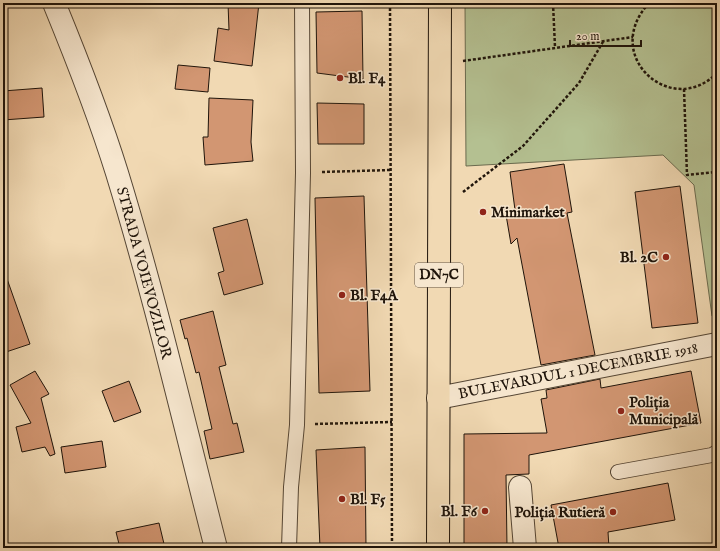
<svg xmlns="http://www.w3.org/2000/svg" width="720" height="551" font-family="'IM FELL English',serif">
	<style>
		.green { fill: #b4c091; stroke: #6a6a4e }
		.building { fill: #d29672; stroke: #1f140a }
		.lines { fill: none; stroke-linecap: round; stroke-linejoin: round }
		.lane-casing { stroke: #544534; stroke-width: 16 }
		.street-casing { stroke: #544534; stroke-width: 24 }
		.primary-casing { stroke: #1f140a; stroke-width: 24 }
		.path { stroke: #1f140a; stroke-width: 2.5; stroke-dasharray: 3 2; stroke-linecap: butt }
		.lane { stroke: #f6e6ce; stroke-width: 14 }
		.street { stroke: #f6e6ce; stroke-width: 22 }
		.primary { stroke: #f1d9b3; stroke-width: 22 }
		.poi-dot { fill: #8f2418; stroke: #f6e6ce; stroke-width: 1.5 }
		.labels { text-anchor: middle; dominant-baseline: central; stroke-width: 3; stroke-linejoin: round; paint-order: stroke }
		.shield { fill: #f6e6ce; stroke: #605345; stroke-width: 1 }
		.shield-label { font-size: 14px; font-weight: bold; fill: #1f140a }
		.poi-label { font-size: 15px; font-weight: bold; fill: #1f140a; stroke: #f6e6ce; text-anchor: start }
		.street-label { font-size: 15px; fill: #1f140a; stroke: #f6e6ce }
	</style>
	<rect width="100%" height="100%" fill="#f1d9b3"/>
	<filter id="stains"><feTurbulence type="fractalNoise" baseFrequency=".005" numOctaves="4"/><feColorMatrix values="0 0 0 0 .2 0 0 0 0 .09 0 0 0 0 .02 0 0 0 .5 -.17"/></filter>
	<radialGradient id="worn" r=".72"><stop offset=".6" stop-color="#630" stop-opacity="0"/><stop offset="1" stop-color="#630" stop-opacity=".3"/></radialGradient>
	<path class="green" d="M 465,3 L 717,3 L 717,315 L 712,316 L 694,185 L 663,155 L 466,166 Z"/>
	<path class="building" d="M 228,3 L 259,3 L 252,66 L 214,61 L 218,28 L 229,30 Z
		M 362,11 L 363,79 L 317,73 L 316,12 Z
		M 178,65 L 210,68 L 208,92 L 175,89 Z
		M 42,88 L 44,117 L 3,120 L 3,91 Z
		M 209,98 L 253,100 L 251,142 L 253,161 L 205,165 L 203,137 L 208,137 Z
		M 317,103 L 364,104 L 364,144 L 318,144 Z
		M 564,164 L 572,212 L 567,213 L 595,355 L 541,365 L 517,238 L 511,244 L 505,209 L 515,210 L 510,172 Z
		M 680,186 L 698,323 L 652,328 L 635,192 Z
		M 364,196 L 370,391 L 319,393 L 315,198 Z
		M 247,219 L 263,284 L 224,295 L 218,273 L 224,271 L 213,228 Z
		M 3,276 L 6,276 L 30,344 L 3,353 Z
		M 213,311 L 226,365 L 219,367 L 233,424 L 237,423 L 244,452 L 210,459 L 204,431 L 212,429 L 199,372 L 196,373 L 187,338 L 185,339 L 180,320 Z
		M 35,371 L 49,394 L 41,398 L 55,454 L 50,456 L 45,447 L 22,452 L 16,427 L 31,423 L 10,385 Z
		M 691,371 L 701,423 L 529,455 L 529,474 L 506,475 L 507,548 L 464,548 L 464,434 L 547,433 L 541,399 L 547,398 L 546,390 L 600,379 L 601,388 Z
		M 129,381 L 141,412 L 114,422 L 102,391 Z
		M 102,441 L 106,467 L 65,473 L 61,447 Z
		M 365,447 L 366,548 L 320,548 L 316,450 Z
		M 668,483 L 675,520 L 608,532 L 609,548 L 559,548 L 551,505 Z
		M 159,523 L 165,548 L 120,548 L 116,532 Z"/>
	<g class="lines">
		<g class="lane-casing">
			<path id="lane" d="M 618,472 L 712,455 L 717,452
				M 289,548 L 291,487 L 297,425 L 303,173 L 302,3"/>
		</g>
		<g class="street-casing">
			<path id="street" d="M 54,3 C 77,59 99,115 117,173 C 155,297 184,423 216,548
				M 438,398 L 717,344
				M 520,487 L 525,548"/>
		</g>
		<g class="primary-casing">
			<path id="primary" d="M 438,548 L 440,3"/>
		</g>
		<path class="path" d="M 390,3 L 392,548
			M 553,3 L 555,47
			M 649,3 C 600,56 672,119 717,73
			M 713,3 L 717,7
			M 463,61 L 633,37
			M 684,89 L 687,175 L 717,172
			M 322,172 L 391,170
			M 463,192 L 523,146 L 579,83 L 604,40
			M 315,424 L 392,422"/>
		<use href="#lane" class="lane"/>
		<use href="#street" class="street"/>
		<use href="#primary" class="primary"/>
	</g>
	<g class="poi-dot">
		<circle cx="340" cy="78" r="4"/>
		<circle cx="483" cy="212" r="4"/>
		<circle cx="666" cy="257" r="4"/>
		<circle cx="342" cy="295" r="4"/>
		<circle cx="621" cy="411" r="4"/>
		<circle cx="342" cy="499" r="4"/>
		<circle cx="485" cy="511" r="4"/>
		<circle cx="613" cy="512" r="4"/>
	</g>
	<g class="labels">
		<rect class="shield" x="415" y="263" width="48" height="24" rx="3"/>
		<g class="shield-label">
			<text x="439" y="275">DN7C</text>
		</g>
		<g class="poi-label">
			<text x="348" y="78">Bl. F4</text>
			<text x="491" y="212">Minimarket</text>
			<text x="658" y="257" text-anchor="end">Bl. 2C</text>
			<text x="350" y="295">Bl. F4A</text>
			<text x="629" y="402">Poliția<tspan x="629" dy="17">Municipală</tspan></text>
			<text x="350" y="499">Bl. F5</text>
			<text x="477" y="511" text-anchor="end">Bl. F6</text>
			<text x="605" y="512" text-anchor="end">Poliția Rutieră</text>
		</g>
		<g class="street-label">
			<text transform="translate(144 273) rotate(75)">STRADA VOIEVOZILOR</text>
			<text transform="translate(578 371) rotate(-11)">BULEVARDUL 1 DECEMBRIE 1918</text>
		</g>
	</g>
	<rect width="720" height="551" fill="none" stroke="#f1d9b3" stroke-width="16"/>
	<rect x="4" y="4" width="712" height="543" fill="none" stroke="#1f140a" stroke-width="2"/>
	<rect x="8" y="8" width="704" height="535" fill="none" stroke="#1f140a"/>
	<path d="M570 40v6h71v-6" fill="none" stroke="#1f140a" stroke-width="2"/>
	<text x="576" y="40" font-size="12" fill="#1f140a" stroke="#f6e6ce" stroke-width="3" paint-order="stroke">20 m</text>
	<rect width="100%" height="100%" filter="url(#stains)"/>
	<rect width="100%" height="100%" fill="url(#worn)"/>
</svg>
